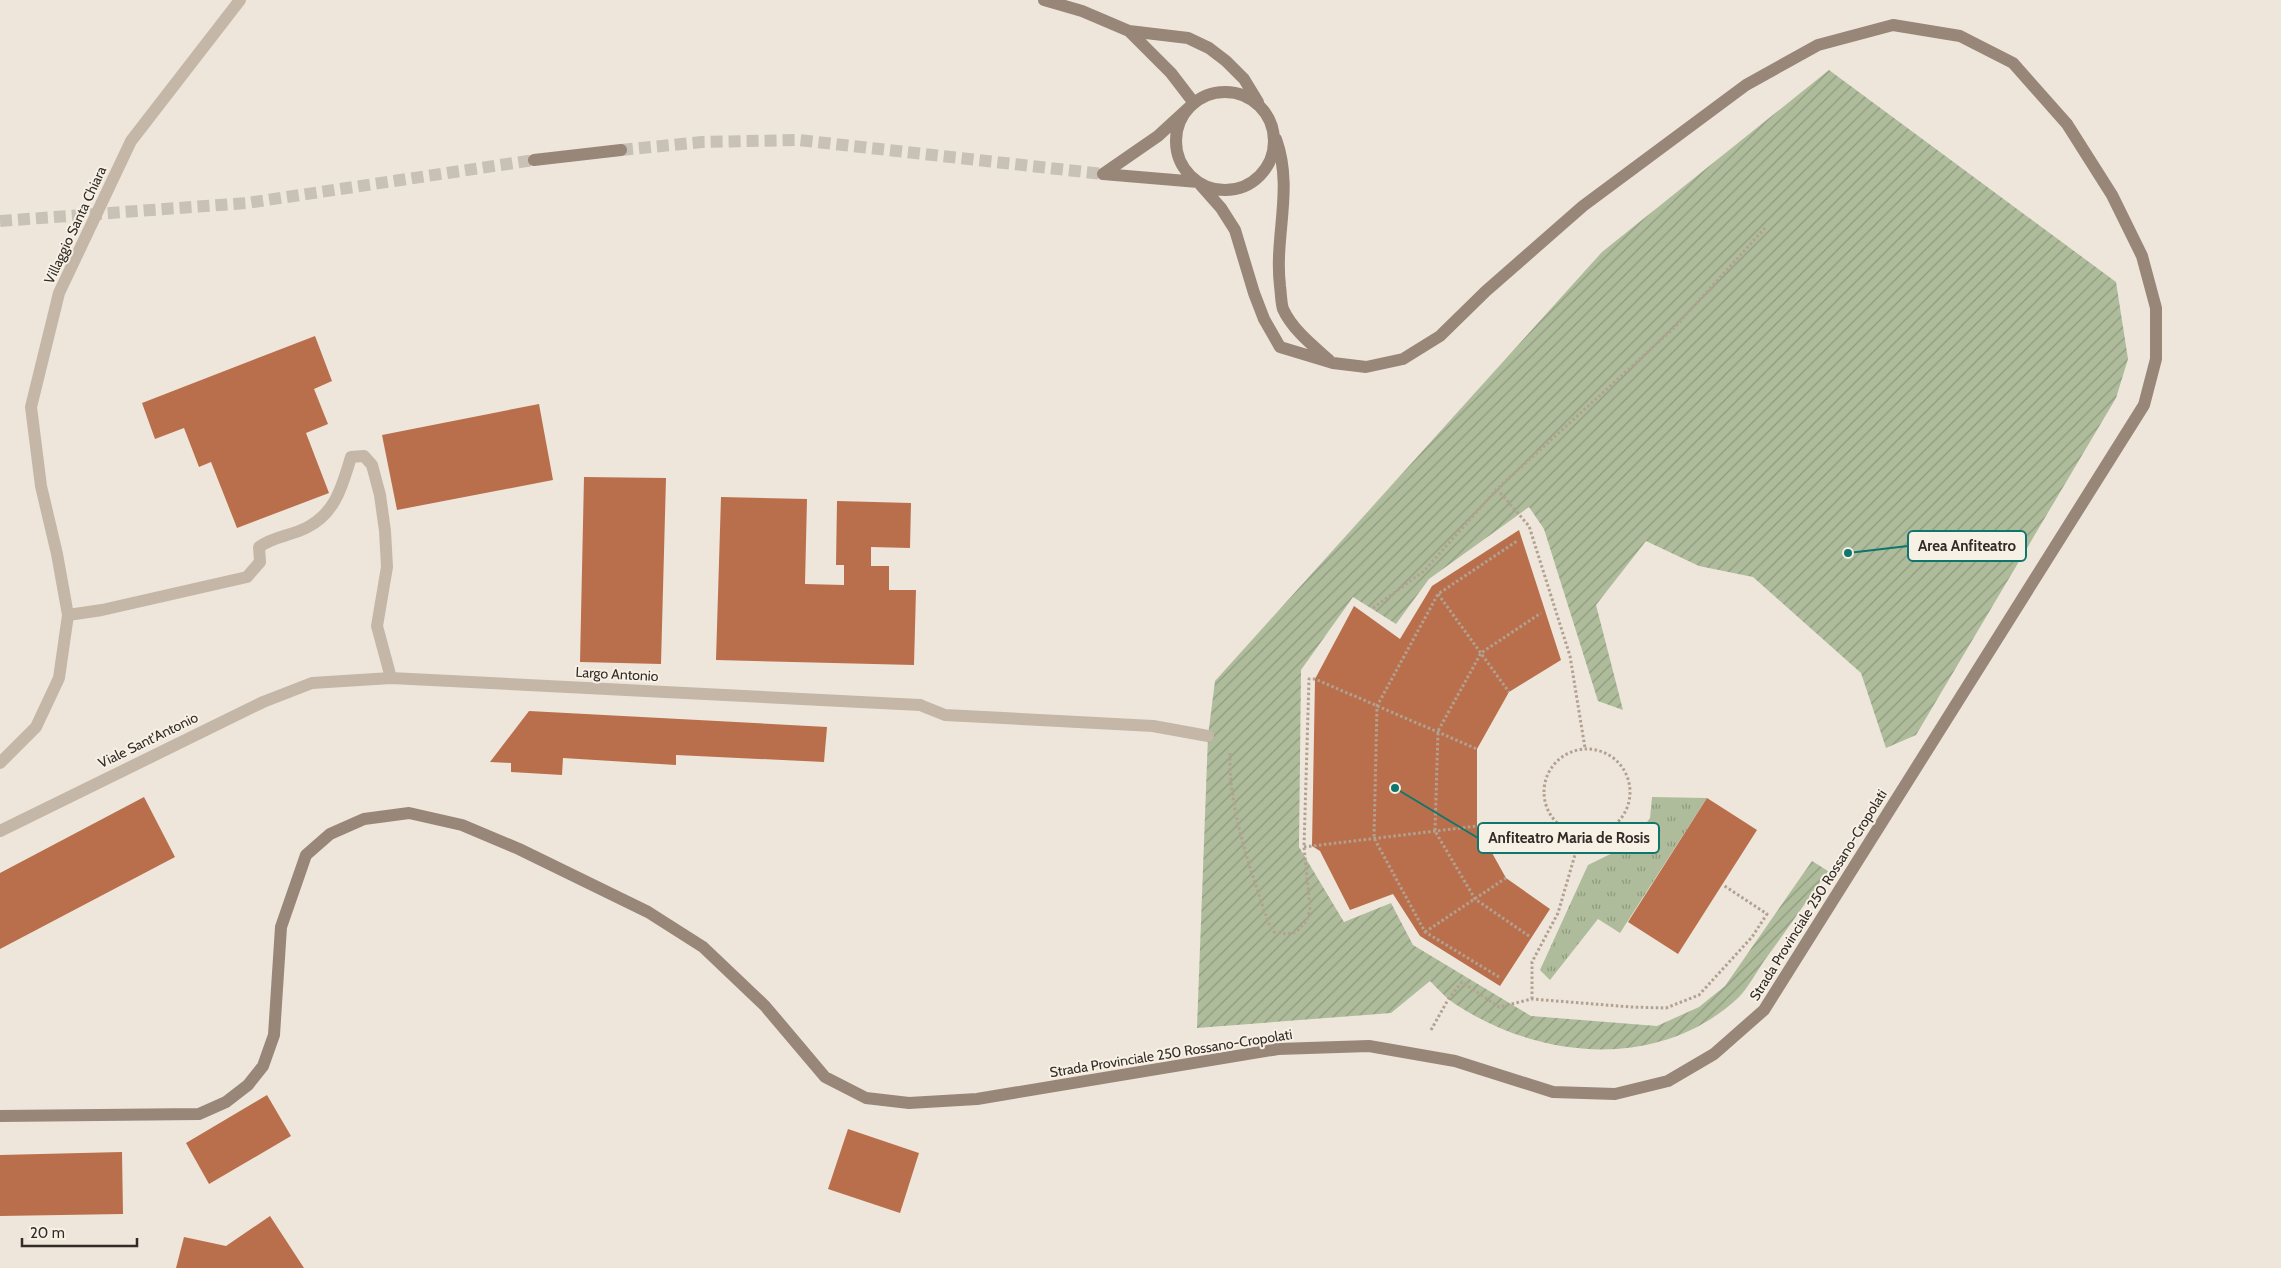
<svg xmlns="http://www.w3.org/2000/svg" width="2281" height="1268" font-family="Cabin,sans-serif">
	<style>
		.grass { fill: url(#grass-tufts) }
		.garden { fill: url(#garden-furrows) }
		.building { fill: #ba6f4c }
		.lines { fill: none; stroke-linecap: round; stroke-linejoin: round }
		.secondary-tunnel { stroke: #c8c1b6; stroke-width: 12; stroke-dasharray: 12 6; stroke-linecap: butt }
		.path { stroke: #b1a191; stroke-width: 3; stroke-dasharray: 2.5 2.5; stroke-linecap: butt }
		.service { stroke: #c5b7a7; stroke-width: 12 }
		.minor { stroke: #c5b7a7; stroke-width: 12 }
		.secondary { stroke: #988779; stroke-width: 12 }
		.labels { text-anchor: middle; dominant-baseline: central; stroke-width: 4; stroke-linejoin: round; paint-order: stroke }
		.street-label { font-size: 14px; fill: #322b27; stroke: #f7f0e5 }
		.leader { fill: none; stroke: #0f766e; stroke-width: 2 }
		.callout-dot { fill: #0f766e; stroke: #f7f0e5; stroke-width: 2 }
		.callout { fill: #f7f0e5; stroke: #0f766e; stroke-width: 2 }
		.callout-label { font-size: 15px; text-anchor: middle; font-weight: bold; fill: #322b27 }
	</style>
	<defs>
		<pattern id="grass-tufts" width="24" height="20" patternUnits="userSpaceOnUse" patternTransform="scale(1.25)"><rect width="24" height="20" fill="#aebc9b"/><path d="M3 7l-1-3M5 7V3M7 7l1-3M15 17l-1-3M17 17v-4M19 17l1-3" fill="none" stroke="#8e997e"/></pattern>
		<pattern id="garden-furrows" width="10" height="10" patternUnits="userSpaceOnUse" patternTransform="scale(1.25)"><rect width="10" height="10" fill="#aebc9b"/><path d="M-1 1l2-2M0 10L10 0M9 11l2-2" fill="none" stroke="#8e997e"/></pattern>
	</defs>
	<rect width="100%" height="100%" fill="#eee6da"/>
	<path class="grass" d="M 1652,797 L 1707,798 L 1620,933 L 1598,919 L 1550,980 L 1540,970 L 1588,865 L 1631,844 L 1650,818 Z"/>
	<path class="garden" d="M 1829,70 L 2116,282 L 2128,359 L 2116,398 L 1916,735 L 1886,748 L 1861,673 L 1753,577 L 1699,566 L 1646,541 L 1596,605 L 1623,710 L 1598,701 L 1544,529 L 1529,507 L 1429,579 L 1396,624 L 1353,597 L 1301,670 L 1299,847 L 1344,922 L 1391,903 L 1413,945 L 1531,1016 L 1657,1026 L 1699,1007 L 1725,986 L 1812,861 L 1828,871 C 1807,901 1786,931 1764,961 C 1756,973 1748,988 1738,998 C 1659,1071 1540,1060 1455,1004 C 1446,998 1438,989 1430,981 L 1391,1013 L 1197,1028 L 1208,736 L 1215,681 L 1602,252 Z"/>
	<path class="building" d="M 315,336 L 332,381 L 314,389 L 328,424 L 306,433 L 329,493 L 237,528 L 211,462 L 199,467 L 184,428 L 155,439 L 142,403 Z
		M 539,404 L 553,480 L 397,510 L 382,435 Z
		M 584,477 L 666,478 L 661,664 L 580,662 Z
		M 721,497 L 807,499 L 805,584 L 844,585 L 844,565 L 836,565 L 837,501 L 911,503 L 910,548 L 871,547 L 871,566 L 889,566 L 889,590 L 916,590 L 914,665 L 716,660 Z
		M 1519,530 L 1561,660 L 1509,692 L 1477,749 L 1477,826 L 1506,878 L 1550,909 L 1500,986 L 1420,936 L 1393,894 L 1350,910 L 1320,851 L 1312,846 L 1315,679 L 1354,606 L 1400,639 L 1432,586 Z
		M 529,711 L 827,727 L 824,762 L 676,755 L 676,765 L 563,758 L 562,775 L 511,772 L 511,763 L 490,762 Z
		M 144,797 L 175,857 L 0,949 L 0,873 Z
		M 1707,798 L 1757,830 L 1678,954 L 1628,922 Z
		M 267,1095 L 291,1136 L 209,1184 L 186,1143 Z
		M 848,1129 L 919,1153 L 900,1213 L 828,1189 Z
		M 122,1152 L 123,1214 L 0,1216 L 0,1155 Z
		M 270,1216 L 304,1268 L 176,1268 L 184,1237 L 226,1246 Z"/>
	<g class="lines">
		<path class="secondary-tunnel" d="M 621,150 L 702,142 L 799,140 L 1103,174
			M 0,221 L 247,203 L 534,160"/>
		<path class="path" d="M 1497,489 L 1529,526 L 1570,656 L 1585,748
			M 1438,594 L 1509,692
			M 1373,608 L 1424,571 L 1497,489 L 1674,328 L 1765,228
			M1544 792a43 43 0 1 1 86 0a43 43 0 1 1-86 0Z
			M 1230,753 C 1228,808 1251,872 1269,924 L 1274,932 L 1286,934 L 1296,932 L 1307,920 L 1310,908 L 1304,847 L 1309,679 L 1315,679 L 1477,749
			M 1304,847 L 1477,826
			M 1425,932 L 1506,878
			M 1529,936 L 1475,899 L 1435,831 L 1438,731 L 1481,653 L 1541,613
			M 1499,977 L 1425,932 L 1374,838 L 1377,706 L 1438,594 L 1517,541
			M 1532,999 L 1532,962 L 1558,913 L 1581,834
			M 1431,1030 L 1449,998 L 1462,982 L 1499,1007 L 1532,999 L 1631,1007 L 1666,1008 L 1699,995 L 1752,937 L 1767,914 L 1723,885"/>
		<path class="service" d="M 68,615 L 102,610 L 247,577 L 260,562 L 259,547 C 274,536 290,536 306,528 C 336,513 342,486 351,457 L 364,456 L 372,465 L 380,495 L 385,531 L 387,567 L 377,626 L 391,678
			M 920,705 L 945,715 L 1153,726 L 1208,736"/>
		<path class="minor" d="M 0,763 L 36,727 L 59,678 L 68,615 L 57,554 L 41,486 L 31,407 L 59,293 L 131,141 L 240,0
			M 0,831 L 263,702 L 312,683 L 391,678 L 920,705"/>
		<path class="secondary" d="M 1044,0 L 1082,11 L 1129,31 L 1188,38 L 1209,48 L 1226,61 L 1244,79 L 1258,102
			M1176 141a49 49 0 1 1 98 0a49 49 0 1 1-98 0Z
			M 1276,139 C 1294,189 1274,236 1280,286 C 1281,293 1281,303 1283,309 C 1292,329 1312,345 1329,360
			M 534,160 L 621,150
			M 1103,174 L 1158,136 L 1194,103 L 1171,73 L 1129,31
			M 0,1116 L 199,1114 L 226,1102 L 248,1085 L 263,1066 L 274,1035 L 281,927 L 306,855 L 330,834 L 364,819 L 409,813 L 462,825 L 519,849 L 648,912 L 703,947 L 765,1006 L 825,1077 L 866,1098 L 909,1103 L 977,1099 L 1278,1049 L 1369,1046 L 1455,1061 L 1553,1092 L 1615,1094 L 1668,1081 L 1714,1054 L 1764,1010 L 2144,405 L 2156,359 L 2156,308 L 2142,256 L 2112,195 L 2067,124 L 2013,63 L 1960,36 L 1893,25 L 1818,45 L 1746,85 L 1583,206 L 1486,291 L 1440,336 L 1403,359 L 1366,367 L 1333,363 L 1280,347 L 1264,319 L 1254,293 L 1235,230 L 1221,208 L 1198,182 L 1103,174"/>
	</g>
	<g class="labels">
		<g class="street-label">
			<text transform="translate(75 225) rotate(-65)">Villaggio Santa Chiara</text>
			<text transform="translate(617 674) rotate(3)">Largo Antonio</text>
			<text transform="translate(148 740) rotate(-26)">Viale Sant'Antonio</text>
			<text transform="translate(1818 895) rotate(-58)">Strada Provinciale 250 Rossano-Cropolati</text>
			<text transform="translate(1171 1053) rotate(-9)">Strada Provinciale 250 Rossano-Cropolati</text>
		</g>
	</g>
	<path class="leader" d="M1848 553L1908 546M1395 788L1478 838"/>
	<g class="callout-dot">
		<circle cx="1848" cy="553" r="5"/>
		<circle cx="1395" cy="788" r="5"/>
	</g>
	<g class="callout">
		<rect x="1908" y="531" width="118" height="30" rx="5"/>
		<rect x="1478" y="823" width="181" height="30" rx="5"/>
	</g>
	<g class="callout-label">
		<text x="1967" y="551">Area Anfiteatro</text>
		<text x="1569" y="843">Anfiteatro Maria de Rosis</text>
	</g>
	<path d="M22 1238v8h115v-8" fill="none" stroke="#322b27" stroke-width="2.5"/>
	<text x="30" y="1238" font-size="15" fill="#322b27" stroke="#f7f0e5" stroke-width="4" paint-order="stroke">20 m</text>
</svg>
